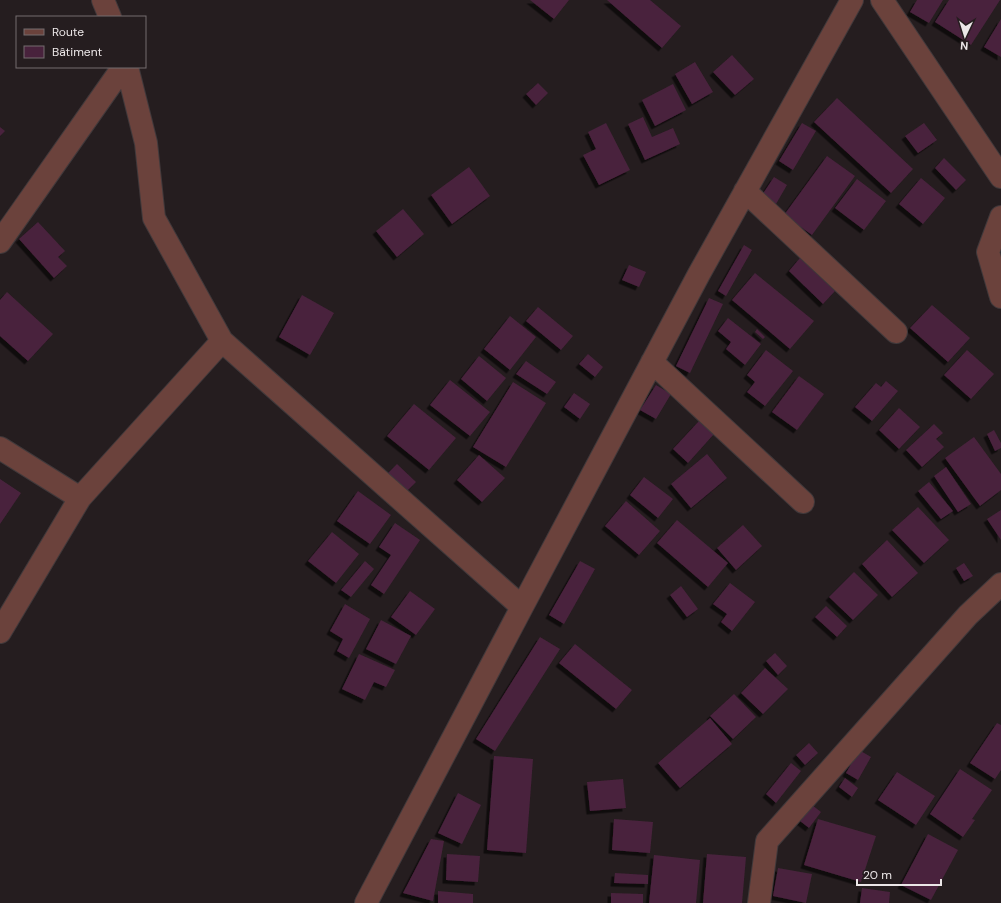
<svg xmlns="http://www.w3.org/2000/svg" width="1001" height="903" font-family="'DM Sans',sans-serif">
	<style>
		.building { fill: #48223c; filter: url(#shadow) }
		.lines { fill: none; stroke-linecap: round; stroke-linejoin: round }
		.street-casing { stroke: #41393b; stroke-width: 24 }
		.street { stroke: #6b423c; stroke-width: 22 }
	</style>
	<defs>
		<filter id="shadow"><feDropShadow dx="-3.5" dy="3.5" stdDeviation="0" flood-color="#0009"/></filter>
	</defs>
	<rect width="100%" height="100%" fill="#251d1f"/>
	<path class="building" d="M 530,0 L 569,0 L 554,19 Z
		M 607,0 L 650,0 L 681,26 L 662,48 Z
		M 917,0 L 943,0 L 929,23 L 910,12 Z
		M 949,0 L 1000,0 L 971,45 L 935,22 Z
		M 1001,19 L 1001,57 L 984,47 Z
		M 732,55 L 754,79 L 735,95 L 713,72 Z
		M 695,62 L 713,92 L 692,104 L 675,74 Z
		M 538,83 L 548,93 L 536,105 L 526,94 Z
		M 673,84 L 686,110 L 655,126 L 642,100 Z
		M 837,98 L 913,169 L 891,193 L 814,122 Z
		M 643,117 L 652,137 L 673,128 L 680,144 L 645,160 L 628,124 Z
		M 606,123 L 630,170 L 599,185 L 583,155 L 596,149 L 588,132 Z
		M 802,123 L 816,131 L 793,170 L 779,161 Z
		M 924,123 L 937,140 L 918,153 L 905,136 Z
		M 0,127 L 5,131 L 0,136 Z
		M 827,156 L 855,176 L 812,235 L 784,215 Z
		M 944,158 L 966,180 L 956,190 L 935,168 Z
		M 469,167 L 490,196 L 452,224 L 431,195 Z
		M 774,177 L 787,185 L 776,204 L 762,195 Z
		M 921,178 L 945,198 L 923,224 L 899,204 Z
		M 857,179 L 886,201 L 864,230 L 835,208 Z
		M 403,209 L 424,234 L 397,257 L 376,231 Z
		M 38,222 L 65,251 L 58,257 L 67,266 L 54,278 L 19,239 Z
		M 744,245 L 752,250 L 726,296 L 718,291 Z
		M 800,258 L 835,291 L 823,304 L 789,271 Z
		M 629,265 L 646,272 L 639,287 L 622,280 Z
		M 755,273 L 814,321 L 790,349 L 732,300 Z
		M 7,292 L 53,334 L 28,361 L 0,336 L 0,300 Z
		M 302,295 L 334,313 L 310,355 L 279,337 Z
		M 709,298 L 723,304 L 690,373 L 676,366 Z
		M 932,305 L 970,338 L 948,362 L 910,328 Z
		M 538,307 L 573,336 L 561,350 L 526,321 Z
		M 510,316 L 536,337 L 510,370 L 484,349 Z
		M 728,318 L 761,344 L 745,365 L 726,349 L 731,342 L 718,331 Z
		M 757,329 L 765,337 L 763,339 L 755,332 Z
		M 766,350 L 793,371 L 765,406 L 747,392 L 755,382 L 747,375 Z
		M 967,350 L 994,374 L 971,399 L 944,375 Z
		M 588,354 L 603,367 L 595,377 L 579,364 Z
		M 479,356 L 506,378 L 487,401 L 461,379 Z
		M 526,361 L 556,382 L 547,394 L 516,374 Z
		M 799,376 L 824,394 L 797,430 L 772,412 Z
		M 450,380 L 490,412 L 470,436 L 430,405 Z
		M 886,381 L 898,391 L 872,421 L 855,407 L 876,383 L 881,387 Z
		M 513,382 L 546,403 L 506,467 L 473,447 Z
		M 656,385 L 671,394 L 656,419 L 640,410 Z
		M 574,393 L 590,404 L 580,419 L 564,407 Z
		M 414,404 L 456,438 L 429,470 L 387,436 Z
		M 899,408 L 920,427 L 899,449 L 879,430 Z
		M 699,421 L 714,434 L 688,463 L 673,449 Z
		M 934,424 L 943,433 L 936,439 L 944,447 L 922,467 L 906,450 Z
		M 994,430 L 1001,443 L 1001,448 L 995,451 L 987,434 Z
		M 974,437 L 1001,474 L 1001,490 L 980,506 L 945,458 Z
		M 707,454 L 727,478 L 691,508 L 671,484 Z
		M 479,455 L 505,478 L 482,502 L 457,480 Z
		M 397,464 L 416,482 L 406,492 L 387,474 Z
		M 946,467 L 971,504 L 958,512 L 934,476 Z
		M 644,477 L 673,499 L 658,518 L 630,495 Z
		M 0,479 L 21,493 L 0,524 Z
		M 929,482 L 953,511 L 941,519 L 918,491 Z
		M 358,491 L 391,515 L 370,544 L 337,521 Z
		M 626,501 L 660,531 L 639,555 L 605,526 Z
		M 918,507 L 949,540 L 924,563 L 892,530 Z
		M 1001,510 L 1001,540 L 987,519 Z
		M 677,520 L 728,563 L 708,587 L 657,543 Z
		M 395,523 L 420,540 L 384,594 L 371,585 L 391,555 L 379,547 Z
		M 743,525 L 762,546 L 736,570 L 717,548 Z
		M 332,532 L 359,554 L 336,583 L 308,561 Z
		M 887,540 L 918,573 L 892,597 L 862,564 Z
		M 365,561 L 374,569 L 351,597 L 341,590 Z
		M 580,561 L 595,569 L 564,624 L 549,615 Z
		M 964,563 L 973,576 L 964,581 L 956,568 Z
		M 854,572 L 878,595 L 853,620 L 829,597 Z
		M 730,583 L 755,602 L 732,631 L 721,622 L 727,614 L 713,604 Z
		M 681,586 L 698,609 L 687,617 L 670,595 Z
		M 410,591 L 435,609 L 416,635 L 391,617 Z
		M 345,604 L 370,619 L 349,658 L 337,651 L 343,639 L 330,631 Z
		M 826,606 L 847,626 L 837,637 L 815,617 Z
		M 381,620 L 411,636 L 396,664 L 366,649 Z
		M 540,637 L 560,649 L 495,751 L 476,739 Z
		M 575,644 L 632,690 L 616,709 L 559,663 Z
		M 775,653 L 787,666 L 778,675 L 766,661 Z
		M 359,654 L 395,670 L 386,687 L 374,682 L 365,700 L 342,689 Z
		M 765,668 L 788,689 L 763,714 L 741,693 Z
		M 734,694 L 756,717 L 733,739 L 710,716 Z
		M 710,718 L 732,744 L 680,788 L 658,763 Z
		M 997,723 L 1001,725 L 1001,770 L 995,779 L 970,763 Z
		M 809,743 L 818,753 L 805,765 L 796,755 Z
		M 859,750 L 871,757 L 858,780 L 846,773 Z
		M 494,756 L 533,759 L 526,853 L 487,850 Z
		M 791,763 L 801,771 L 776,803 L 766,794 Z
		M 960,769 L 992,790 L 972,819 L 975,820 L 963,837 L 930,814 Z
		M 897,772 L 935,796 L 916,825 L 878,800 Z
		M 845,778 L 858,788 L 852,797 L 839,787 Z
		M 623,779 L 626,808 L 590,811 L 587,782 Z
		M 458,793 L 481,805 L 462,844 L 438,833 Z
		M 812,805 L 821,812 L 809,828 L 800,821 Z
		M 614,819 L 653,822 L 650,853 L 612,850 Z
		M 818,819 L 876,836 L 861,882 L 804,865 Z
		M 928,834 L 958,850 L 931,900 L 901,885 Z
		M 431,839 L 444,841 L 433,901 L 403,893 Z
		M 447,854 L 480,856 L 478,882 L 446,880 Z
		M 707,854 L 746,857 L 742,903 L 703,903 Z
		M 654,855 L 700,860 L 696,903 L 649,903 Z
		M 778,868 L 812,874 L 806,903 L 773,896 Z
		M 615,873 L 648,875 L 648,884 L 614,883 Z
		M 862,888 L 890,892 L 889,903 L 860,903 Z
		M 438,891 L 473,894 L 473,903 L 438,903 Z
		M 611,893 L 643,894 L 643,903 L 611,903 Z"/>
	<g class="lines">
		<g class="street-casing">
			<path id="street" d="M 103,0 L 110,17
				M 882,0 L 1001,177
				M 127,67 L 146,143 L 154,218 L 222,341 L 522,607
				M 745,191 L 896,332
				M 1001,217 L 988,252 L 1001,297
				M 0,242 L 123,67
				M 652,362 L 803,502
				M 0,448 L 80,498
				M 0,632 L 80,498 L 222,341
				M 366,903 L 522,607 L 699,274 L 852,0
				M 759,903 L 767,841 L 968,615 L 1001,584"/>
		</g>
		<use href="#street" class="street"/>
	</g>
	<rect x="16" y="16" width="130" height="52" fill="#251d1f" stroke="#746d6f"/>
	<rect x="24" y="29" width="20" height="6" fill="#6b423c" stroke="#746d6f"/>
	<text x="52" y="36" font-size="12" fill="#ebe6e7">Route</text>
	<rect x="24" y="46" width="20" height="12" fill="#48223c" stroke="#746d6f"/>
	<text x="52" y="56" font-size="12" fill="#ebe6e7">Bâtiment</text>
	<g transform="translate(965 36) rotate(184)" stroke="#251d1f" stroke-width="3" paint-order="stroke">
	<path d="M0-3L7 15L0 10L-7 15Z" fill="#ebe6e7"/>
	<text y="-6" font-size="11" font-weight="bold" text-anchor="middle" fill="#ebe6e7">N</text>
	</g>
	<path d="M857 879v6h84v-6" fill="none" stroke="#ebe6e7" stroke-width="2"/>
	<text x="863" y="879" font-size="12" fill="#ebe6e7" stroke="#251d1f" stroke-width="3" paint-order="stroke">20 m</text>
</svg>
